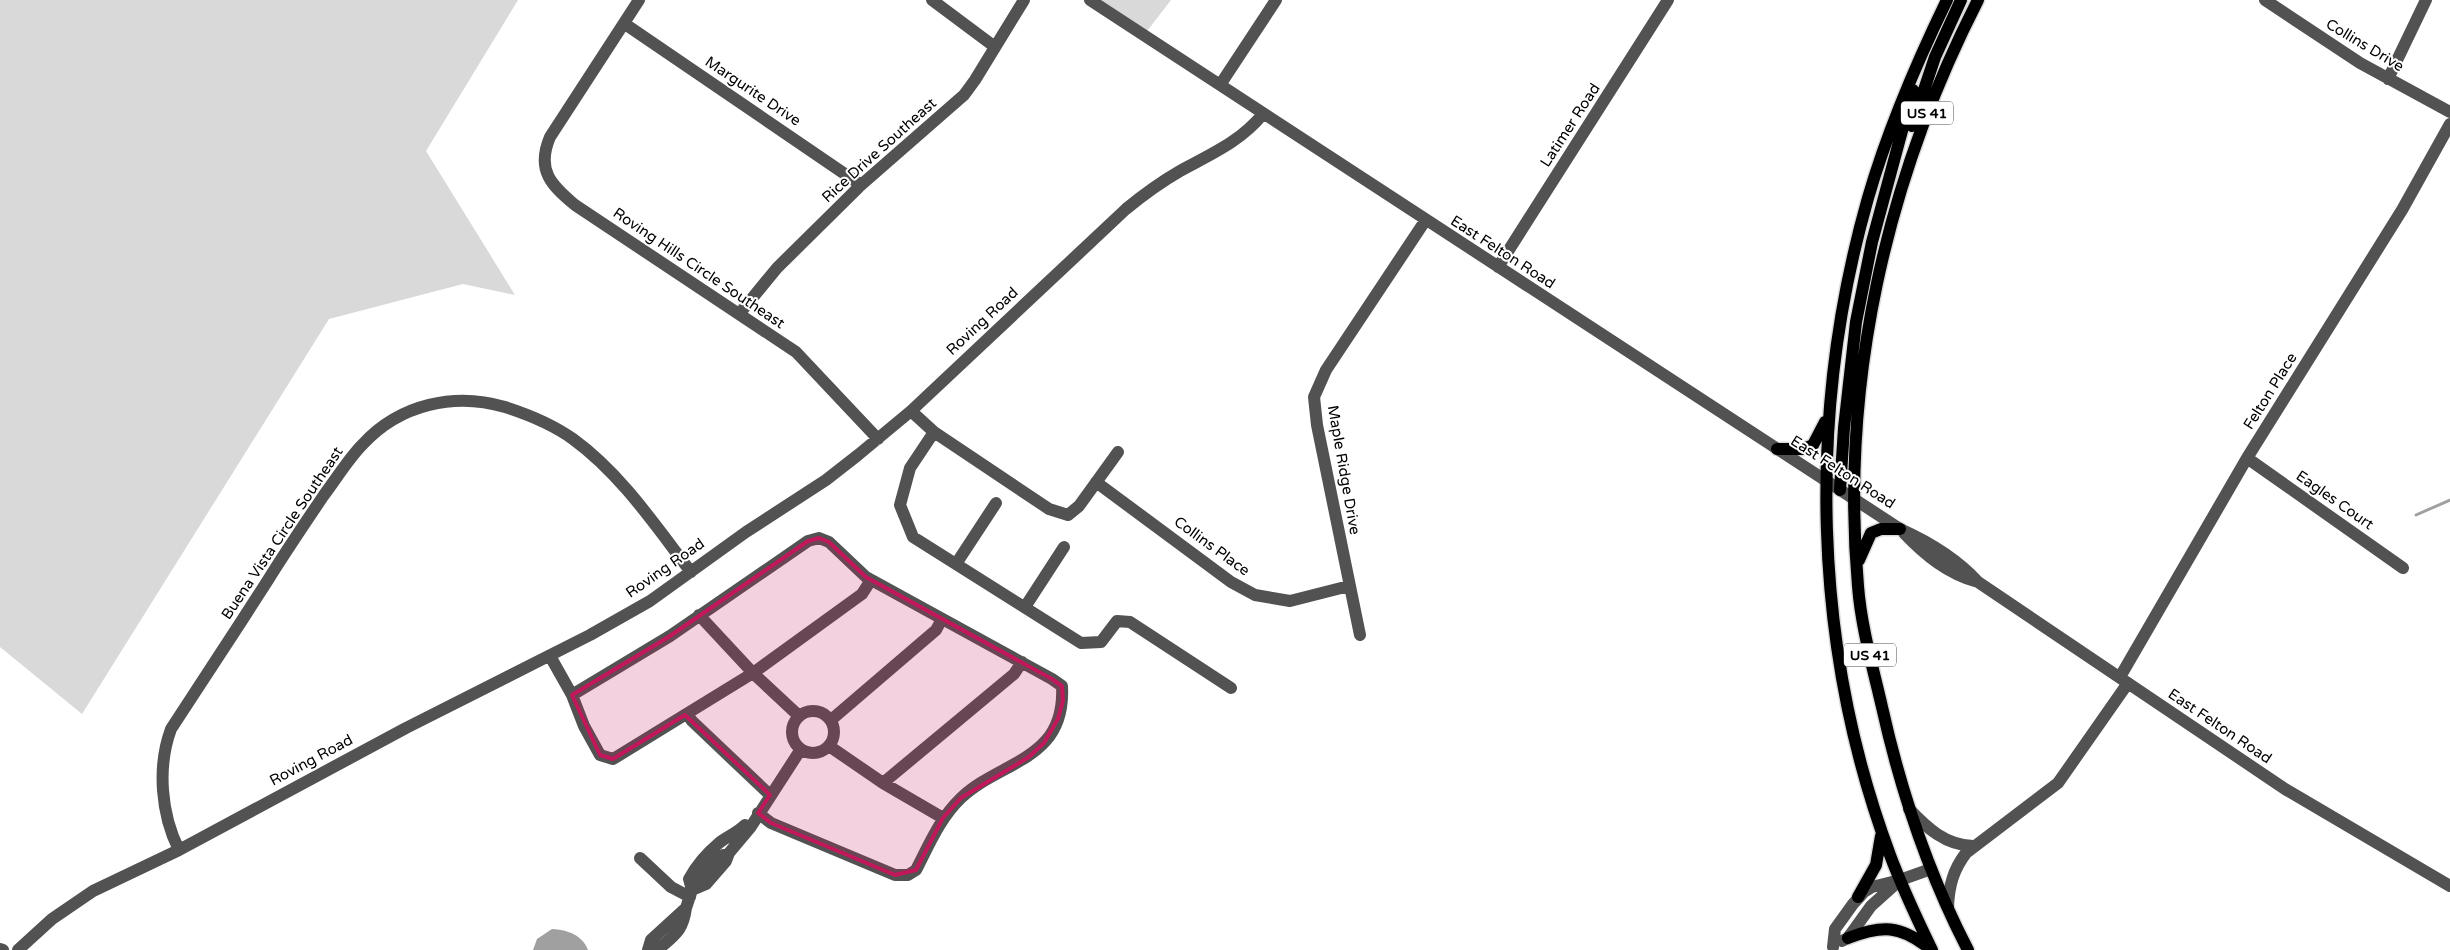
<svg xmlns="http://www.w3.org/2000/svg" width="2450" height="950" font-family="'Varela Round',sans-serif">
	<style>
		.green { fill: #d9d9d9 }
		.water { fill: #a0a0a0 }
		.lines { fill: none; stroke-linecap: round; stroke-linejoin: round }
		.stream { stroke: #a0a0a0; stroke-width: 3 }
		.major-casing { stroke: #dbdbdb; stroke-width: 15 }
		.minor { stroke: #525252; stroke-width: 12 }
		.major { stroke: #000; stroke-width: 12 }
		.marked { fill: #c2185b; fill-opacity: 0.2; stroke: #c2185b; stroke-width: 4; stroke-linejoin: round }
		.labels { text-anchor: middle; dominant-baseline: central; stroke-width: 4; stroke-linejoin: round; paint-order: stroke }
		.shield { fill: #fff; stroke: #4c4c4c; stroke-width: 1 }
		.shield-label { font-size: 14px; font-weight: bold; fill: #000 }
		.street-label { font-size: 15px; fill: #000; stroke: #fff }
	</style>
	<rect width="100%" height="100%" fill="#fff"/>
	<path class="green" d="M 0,0 L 518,0 L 426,151 L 515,295 L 463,284 L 329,319 L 82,714 L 0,647 Z
		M 1090,0 L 1171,0 L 1144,35 Z"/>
	<path class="water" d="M 552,929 C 568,930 582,935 588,950 L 533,950 L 537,939 Z"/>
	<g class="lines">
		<path class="stream" d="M 2416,515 L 2450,500"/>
		<g class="major-casing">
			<path id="major" d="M 1912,126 L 1935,57 L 1961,0
				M 1777,449 L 1803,449 L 1813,445 L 1825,422
				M 1840,490 L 1844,428 L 1856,322 L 1872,242 L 1913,90
				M 1859,560 L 1871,533 L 1881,529 L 1900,529
				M 1858,897 L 1876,865 L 1881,836
				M 1848,938 C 1882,925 1900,925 1929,948
				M 1932,950 C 1917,919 1902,887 1890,855 C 1812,646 1807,412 1868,198 C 1888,129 1916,64 1947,0
				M 1968,950 C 1928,873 1901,792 1882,707 C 1873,668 1861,626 1858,586 C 1840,383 1886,180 1978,0"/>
		</g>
		<path class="minor" d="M 639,0 L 550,137 C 536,170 551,185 575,205 L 796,352 L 878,439
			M 932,0 L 995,47
			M 1090,0 L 1900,529 C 1929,542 1957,559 1978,582 L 2285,789 L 2450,886
			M 2265,0 L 2360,63 L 2450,112
			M 625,24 L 861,185
			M 2388,79 L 2426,0
			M 1220,85 L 1276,0
			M 1498,267 L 1668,0
			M 740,313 L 777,268 L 861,185 L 964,95 L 975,80 L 1024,0
			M 911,411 L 934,432 L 1049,509 L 1068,515 L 1079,506 L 1118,452
			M 934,432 L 910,468 L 900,505 L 913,537 L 1081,643 L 1101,642 L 1117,621 L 1130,622 L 1231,688
			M 2247,458 L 2403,568
			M 1096,482 L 1231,582 L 1255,595 L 1290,601 L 1349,586
			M 1904,533 C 1925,555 1948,574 1978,582
			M 956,564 L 996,503
			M 1025,607 L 1064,547
			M 699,615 L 753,673 L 799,716
			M 1360,635 L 1317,425 L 1314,397 L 1326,370 L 1425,221
			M 550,656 L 572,695 L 670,636 L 808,541 L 819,538 L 829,542 L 866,577 L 1052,679 L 1062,686 C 1066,761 1001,760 961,798 C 940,818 929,845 916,870 L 908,875 L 895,875 L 771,823 L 758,813
			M 2120,677 L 2247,458 L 2402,210 L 2450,124
			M 572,695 L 584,726 L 600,755 L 613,759 L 753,673 L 862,594 L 871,580
			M792 732a21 21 0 1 1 42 0a21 21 0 1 1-42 0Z
			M 687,714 L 692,721 L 770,795
			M 831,720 L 936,630 L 942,619
			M 829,746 L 883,783 L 1014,674 L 1022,662
			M 883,783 L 943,818
			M 1909,809 C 1927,828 1945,845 1973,846
			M 179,850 C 161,814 157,767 171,729 C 203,680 236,630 268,580 C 286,551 305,523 324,495 C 337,478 348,459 363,444 C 400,404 455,392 505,407 C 530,415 552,424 573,439 C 621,474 655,525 691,572
			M 640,858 L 671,887 L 690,897
			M 698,886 C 699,873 716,856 729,853
			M 692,890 L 689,879 C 696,866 707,853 719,843 C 728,836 737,833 745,825
			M 1948,907 C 1949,886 1953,870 1966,853 L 2058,783 L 2128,683
			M 686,908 L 692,890 L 706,884 L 726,861 L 729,853 L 750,828 L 801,749
			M 1842,941 L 1848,938 L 1871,906 L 1900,880
			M 1833,947 L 1835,929 L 1853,904 L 1864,892 L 1872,887 L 1900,880 L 1931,869
			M 0,949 L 3,950
			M 18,950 L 52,919 L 93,891 L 179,850 L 406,728 L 590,635 L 650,601 L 746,532 L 826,480 L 858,455 L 911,411 L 1126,209 C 1143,195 1161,182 1180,171 C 1211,154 1240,142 1263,114
			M 648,950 L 651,940 L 686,908 C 683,930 676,934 660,948 L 650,948"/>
		<use href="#major" class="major"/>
	</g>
	<path class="marked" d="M 819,538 L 829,542 L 866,577 L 1052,679 L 1062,686 L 1063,701 L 1058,719 L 1044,743 L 1029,757 L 961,798 L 943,818 L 916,870 L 895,875 L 771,823 L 758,813 L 770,795 L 685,715 L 613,759 L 600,755 L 572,695 L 670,636 L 808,541 Z"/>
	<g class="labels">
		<g class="shield">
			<rect x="1901" y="101.5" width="52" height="23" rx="4"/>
			<rect x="1844" y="643.5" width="52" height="23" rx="4"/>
		</g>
		<g class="shield-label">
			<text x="1927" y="113">US 41</text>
			<text x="1870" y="655">US 41</text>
		</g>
		<g class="street-label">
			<text transform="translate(2365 45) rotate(31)">Collins Drive</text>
			<text transform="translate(753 91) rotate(34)">Margurite Drive</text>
			<text transform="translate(1570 125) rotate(-57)">Latimer Road</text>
			<text transform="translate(879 150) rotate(-42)">Rice Drive Southeast</text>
			<text transform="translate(1503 252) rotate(33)">East Felton Road</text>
			<text transform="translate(699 268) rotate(34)">Roving Hills Circle Southeast</text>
			<text transform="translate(982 321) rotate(-43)">Roving Road</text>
			<text transform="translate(2270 391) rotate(-58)">Felton Place</text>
			<text transform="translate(1344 470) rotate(80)">Maple Ridge Drive</text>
			<text transform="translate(1843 472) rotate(33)">East Felton Road</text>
			<text transform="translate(2335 500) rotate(35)">Eagles Court</text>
			<text transform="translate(282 533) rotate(-56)">Buena Vista Circle Southeast</text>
			<text transform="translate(1212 546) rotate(36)">Collins Place</text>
			<text transform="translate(665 568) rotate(-35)">Roving Road</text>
			<text transform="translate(2220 726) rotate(34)">East Felton Road</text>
			<text transform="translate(311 760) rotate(-28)">Roving Road</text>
		</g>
	</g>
</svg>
